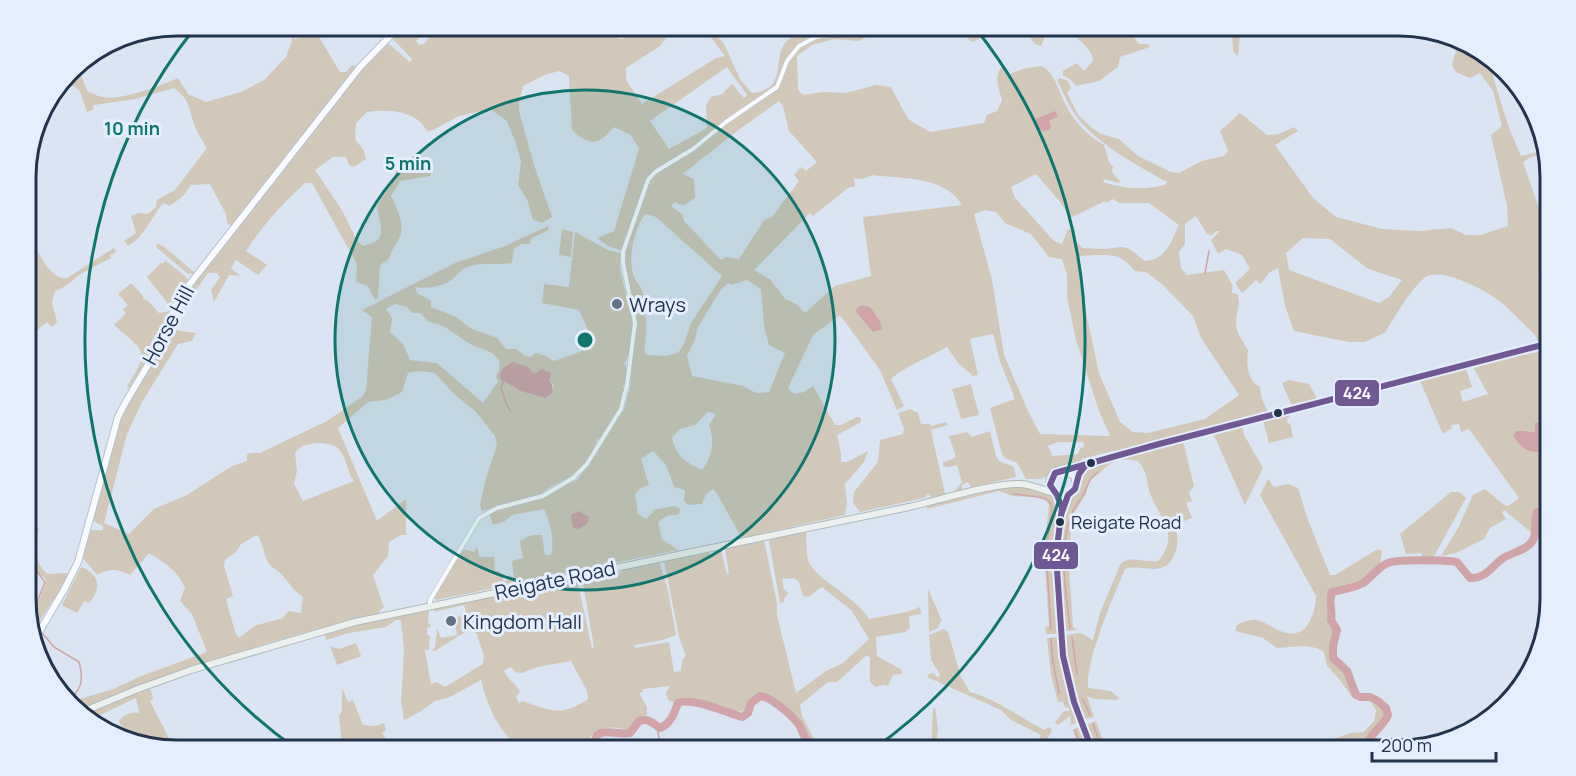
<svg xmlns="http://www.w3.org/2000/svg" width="1576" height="776" font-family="Manrope,sans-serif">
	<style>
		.green { fill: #d1c8ba; fill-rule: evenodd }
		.water { fill: #d0a4a9 }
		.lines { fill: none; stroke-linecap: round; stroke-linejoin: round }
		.stream { stroke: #d0a4a9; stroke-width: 1.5 }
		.river { stroke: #d0a4a9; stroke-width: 8 }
		.street-casing { stroke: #b5c2d3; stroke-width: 5 }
		.secondary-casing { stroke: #b5c2d3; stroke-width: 8 }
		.primary-casing { stroke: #aebaba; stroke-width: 8 }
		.street { stroke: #f9fbfd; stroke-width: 4 }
		.secondary { stroke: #f9fbfd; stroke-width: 6 }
		.primary { stroke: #ecf0ef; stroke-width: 6 }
		.bus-1-casing { stroke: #e5eefc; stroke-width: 10 }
		.bus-1 { stroke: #705894; stroke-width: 6 }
		.ring { fill: none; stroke: #0f766e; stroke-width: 3 }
		.poi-dot { fill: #627186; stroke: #e5eefc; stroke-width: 2 }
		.bus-dot { fill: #22334c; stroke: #e5eefc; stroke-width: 2 }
		.labels { text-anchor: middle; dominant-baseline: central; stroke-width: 6; stroke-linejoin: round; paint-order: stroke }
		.bus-label { font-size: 18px; fill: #22334c; stroke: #e5eefc; text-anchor: start }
		.poi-label { font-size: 20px; fill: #22334c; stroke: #e5eefc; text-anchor: start }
		.street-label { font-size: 20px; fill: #22334c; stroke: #e5eefc }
		.rim { fill: none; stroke: #22334c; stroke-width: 3 }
		.centre { fill: #0f766e; stroke: #e5eefc; stroke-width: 3 }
		.ring-label { font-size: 18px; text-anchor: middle; font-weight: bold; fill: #0f766e; stroke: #e5eefc; stroke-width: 6; stroke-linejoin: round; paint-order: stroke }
		.line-badge { stroke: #e5eefc; stroke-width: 2 }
		.badge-label { font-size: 16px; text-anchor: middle; font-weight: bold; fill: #fff }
	</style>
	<rect width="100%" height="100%" fill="#dae4f2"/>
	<path class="green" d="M 288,26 L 292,26 L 295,39 L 316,32 L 340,72 L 346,72 L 352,65 L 362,70 L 385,45 L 389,44 L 410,62 L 412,59 L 393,39 L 405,26 L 440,26 L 437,27 L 433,26 L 416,41 L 419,45 L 424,44 L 433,33 L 443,32 L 448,26 L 598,26 L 601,34 L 622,39 L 644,26 L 681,26 L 669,34 L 660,46 L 626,68 L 626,80 L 642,104 L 716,58 L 725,56 L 702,26 L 708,26 L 724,44 L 740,79 L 752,93 C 794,89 765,50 795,35 L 794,26 L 906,26 L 904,28 L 894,31 L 885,29 L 858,41 L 834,39 L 812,45 L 797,56 L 798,90 L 803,95 L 822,92 L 846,93 L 876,85 L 891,87 L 908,119 L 930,132 L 984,123 L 987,115 L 997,111 L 1002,100 C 999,89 993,76 1002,67 L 1007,75 L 1026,68 L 1042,66 C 1056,74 1059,94 1067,107 C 1075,124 1089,136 1104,145 L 1109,162 L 1113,167 L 1112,172 L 1120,181 L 1119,183 L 1104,179 L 1103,182 C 1123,189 1144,190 1165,185 L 1167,182 C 1138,166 1101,146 1080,121 C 1070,109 1064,94 1057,80 L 1060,78 L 1068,81 L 1071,88 L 1067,93 L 1078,115 L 1092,128 L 1101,134 L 1119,139 L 1138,156 L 1171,172 L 1179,173 L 1202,161 L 1224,156 L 1228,151 L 1220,131 L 1240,113 L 1267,135 L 1279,134 L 1294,127 L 1298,131 L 1275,145 L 1313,198 L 1336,217 L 1382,229 L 1419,231 L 1451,228 L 1466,235 L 1480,235 L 1508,226 L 1507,206 L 1491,135 L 1502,126 L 1493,91 L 1480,73 L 1470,78 L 1456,72 L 1452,65 L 1456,51 L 1446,36 L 1466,41 L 1480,53 L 1490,67 L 1509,128 L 1521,156 L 1547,150 L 1548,153 L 1531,157 L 1523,162 L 1544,223 L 1548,257 L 1538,279 L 1544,287 L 1550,288 L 1550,339 L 1538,342 L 1535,335 C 1523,324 1511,310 1498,300 C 1485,290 1442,267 1426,277 C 1415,283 1392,320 1386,332 L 1365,342 L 1349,342 L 1294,331 L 1285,306 L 1278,268 L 1270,272 L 1260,284 L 1256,280 L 1242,293 L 1235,283 L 1250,269 L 1242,255 L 1226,249 L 1218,254 L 1211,240 L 1220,231 L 1216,231 L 1212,235 L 1207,234 L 1196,216 L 1185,224 L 1185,244 L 1179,252 L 1181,268 L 1187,275 L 1224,270 L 1233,286 L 1232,289 L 1232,293 L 1237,294 C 1242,303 1236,312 1236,323 C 1236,333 1243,341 1248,350 C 1246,363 1247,380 1260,387 L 1262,399 L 1268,412 L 1114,453 L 1113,451 L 1081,459 L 1082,462 L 1040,479 L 1026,479 L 1017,463 L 1005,458 L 1002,454 L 990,408 L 1015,399 L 1000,361 L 993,334 L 970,339 L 978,375 L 973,376 L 958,363 L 947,347 C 928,358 907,365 891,379 L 904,406 L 897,410 L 880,370 L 840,315 L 813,335 L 788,388 L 794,394 L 804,392 L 813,386 L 835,425 L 841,425 L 857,417 L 861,418 L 861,422 L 837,435 L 841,453 L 841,462 L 847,462 L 868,451 L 864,462 L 845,484 L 847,504 L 845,515 L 742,538 L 716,492 L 713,489 L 706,494 L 702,504 L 688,505 L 684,501 L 685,490 L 674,487 L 666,465 L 653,451 L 641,459 L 649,485 L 641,488 L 635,494 L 638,514 L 646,519 L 653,512 L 652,510 L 675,506 L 680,509 L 679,514 L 667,516 L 658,522 L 662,539 L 678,550 L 436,600 L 434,598 L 454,563 L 464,549 L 474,552 L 476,547 L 478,549 L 479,557 L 494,557 L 495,571 L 499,571 L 504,581 L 514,578 L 512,561 L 523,558 L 520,541 L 532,535 L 542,535 L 545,555 L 551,555 C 555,543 550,521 544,509 L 512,515 L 505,521 L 493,525 L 489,513 L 548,496 L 560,488 L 578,479 L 622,411 L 624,411 L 630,387 L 636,323 L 625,265 L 626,252 L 608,246 L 597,238 L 614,231 L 639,149 L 631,135 L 614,127 C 599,145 590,147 572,130 L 569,76 L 560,71 L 547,74 L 523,86 L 519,102 L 519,111 L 534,165 L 552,217 L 542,223 L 533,220 L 527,199 L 518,185 L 521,161 L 516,144 L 507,121 L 490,109 L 459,116 L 433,130 L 427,131 C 416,110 388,109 367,112 L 356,123 L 355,139 L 364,151 L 366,159 L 354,167 L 349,165 L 346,157 L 333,157 L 315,170 L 343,212 L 356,239 L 362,246 C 391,241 379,226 377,206 L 393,181 L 397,169 L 411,163 L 418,167 L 430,166 L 433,169 L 430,176 L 400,181 L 391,196 C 396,207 404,221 401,233 C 399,242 392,247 389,259 L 380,265 L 378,298 L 375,300 L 368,286 L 356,282 L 357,264 L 312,183 L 305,183 C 282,204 263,225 246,251 L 267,265 L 258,275 L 236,260 L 231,268 L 240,276 L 229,275 L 214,302 L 211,290 L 220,277 L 216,273 L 208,273 L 194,293 L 192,286 L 237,230 L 227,223 L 226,214 L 210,184 L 191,185 L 183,196 L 170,206 L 163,203 C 151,218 145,236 128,246 L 124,241 L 136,233 L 131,216 L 139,213 L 148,214 L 156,207 L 157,200 L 175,190 L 207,148 C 202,140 196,131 193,121 C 188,104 189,100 174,88 L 135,99 L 94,105 L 93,110 L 87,112 L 80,91 L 73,86 L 56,90 L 76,65 L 88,92 C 92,93 97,96 102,97 C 122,101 159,86 178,78 L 188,94 L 206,102 L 241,92 L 264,80 L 286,57 L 292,40 ZM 727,67 L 747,95 L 744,98 L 732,84 L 722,94 L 711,97 L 706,105 L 707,128 L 669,149 L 650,121 ZM 779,101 L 783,106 L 789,131 L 817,162 L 806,171 L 801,167 L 794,175 L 799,181 L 772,217 L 764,220 L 739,259 L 726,257 L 721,260 L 684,221 L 682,214 L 671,206 L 675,202 L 683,206 L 695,198 L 694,179 L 683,174 L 733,134 ZM 1036,174 L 1061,203 L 1070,218 L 1105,201 L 1106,203 L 1113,199 L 1119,203 L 1149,203 L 1179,225 C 1171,242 1166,260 1145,261 L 1128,248 L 1122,247 L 1104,249 L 1082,248 L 1076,241 L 1075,230 L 1068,229 L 1062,244 L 1054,241 L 1015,198 L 1011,187 ZM 873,175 C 903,179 945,176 962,205 L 863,217 L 871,276 L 835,286 L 805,313 L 796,304 L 785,299 L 770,279 L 754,270 L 810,213 L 813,216 L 848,188 L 855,186 L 854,178 L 862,179 ZM 985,210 L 996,212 L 1005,223 L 1031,234 L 1049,257 L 1062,259 L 1067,275 L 1067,297 L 1076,340 L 1099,411 L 1110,436 L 1040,434 L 1028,411 L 1004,355 L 992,280 L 974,214 ZM 645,214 L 656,217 L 722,276 L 691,323 L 684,344 L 678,353 L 665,356 L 647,355 L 644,350 C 648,332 646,313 643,294 C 642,288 637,283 634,277 C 627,258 634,231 645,214 ZM 1303,238 L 1330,239 L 1368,269 L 1402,280 L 1389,297 L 1379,303 L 1289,270 L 1286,253 ZM 1096,255 C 1116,255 1121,255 1135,271 L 1146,272 L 1162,284 L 1193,316 L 1201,338 L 1239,395 L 1205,419 L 1148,433 L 1133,432 L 1120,422 L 1099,373 L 1080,284 L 1079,256 ZM 747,280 L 761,289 L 764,326 L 769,345 L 785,353 L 769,392 L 756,393 L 743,386 L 692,376 L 687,356 L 695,339 L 698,327 L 720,291 L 728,283 L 732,285 ZM 708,412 L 716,414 L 709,425 C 715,441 712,457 702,470 C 686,463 676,456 672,438 L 680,429 L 695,425 ZM 1058,442 L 1083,442 L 1084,447 L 1080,449 L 1078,454 L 1052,456 L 1048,446 Z
		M 957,26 L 988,26 L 991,34 L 972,42 L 958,30 Z
		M 1021,26 L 1096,26 L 1099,34 L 1106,30 L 1128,29 L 1139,44 L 1148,44 L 1150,47 L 1120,57 L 1118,67 L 1099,81 L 1076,86 L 1071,80 L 1063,75 L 1063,71 L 1077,63 L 1084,71 L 1093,61 C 1093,49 1079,41 1071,32 L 1062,33 L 1057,31 L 1045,36 L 1041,46 L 1035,44 Z
		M 1202,26 L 1246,26 L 1240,36 L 1238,56 L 1233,51 L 1232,34 L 1192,37 Z
		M 26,225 C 33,240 47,281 67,278 L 114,248 L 116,252 L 110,255 L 111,258 L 80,274 L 66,286 L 55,291 L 52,302 L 57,322 L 52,327 L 47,322 L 26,340 L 26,294 L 28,292 L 33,297 L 35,295 L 26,282 Z
		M 548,226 L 549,230 L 532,238 L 530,244 L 521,244 L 514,249 L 512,263 C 497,266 480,261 465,268 C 460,270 456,277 451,280 C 443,287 425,289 415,287 L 417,293 L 431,301 L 431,307 L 456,317 L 472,329 L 497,338 L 506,349 L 516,349 L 525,356 L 531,357 L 535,353 L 546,356 L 554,361 L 585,350 L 591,336 L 579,310 L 542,303 L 544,284 L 569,287 L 575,232 L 608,250 L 620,253 C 621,257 619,262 620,267 C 624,298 645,334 624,364 L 626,365 L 626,383 L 623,386 L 624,388 L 619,410 L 601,437 L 597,440 L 594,450 L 587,462 L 573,476 L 554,485 L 539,495 L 482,511 L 480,505 L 486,478 L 497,445 L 495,436 L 476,412 L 454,394 L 435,373 L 418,371 L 408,373 L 402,392 L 386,400 L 368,402 L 338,428 L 377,521 L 406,499 L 406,535 L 401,535 L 389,542 L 388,556 L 373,575 L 384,608 L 381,609 L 379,613 C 277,638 176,669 79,709 L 72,704 L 80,699 L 113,689 L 144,675 L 207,652 L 192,614 L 180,601 L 185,588 C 178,571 165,563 149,553 L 130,575 C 118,569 109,568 97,575 L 82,557 L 91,530 L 103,530 L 103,526 L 93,521 C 103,483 110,442 127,406 C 139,379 157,356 169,329 L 196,333 L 192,341 L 178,344 L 142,402 L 127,434 L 104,523 L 129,534 L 154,509 L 187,495 L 232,466 L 247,461 L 247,455 L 250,453 L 260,453 L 327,421 L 363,396 L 366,390 L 372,317 L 362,310 L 455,263 L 505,246 ZM 395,304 L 407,307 L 412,313 L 420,313 L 429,322 C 445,324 454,334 467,342 C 477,349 489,348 497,358 C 502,364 499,370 496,376 L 498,382 L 483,403 L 437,363 L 410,360 L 403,344 L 390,332 L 392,318 L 386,309 ZM 533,373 L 549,380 L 554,386 L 549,397 L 545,398 L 520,391 L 500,379 ZM 315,443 C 344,443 342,453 351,477 L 354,481 L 303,501 L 294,484 L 297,471 L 295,452 L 302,446 ZM 257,535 C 263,543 263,552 268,562 C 271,567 274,568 279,572 C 287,579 292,590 303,597 L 301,613 L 288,611 L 283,618 L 254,626 L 239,638 L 235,632 L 226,599 L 233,596 L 224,566 L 225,560 L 236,552 L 241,544 Z
		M 562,229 L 573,232 L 571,257 L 559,255 Z
		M 158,243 L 161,246 L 162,245 L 195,273 L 188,274 L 156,247 Z
		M 165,260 L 186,277 L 188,281 L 169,305 L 147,277 L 161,263 L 164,263 Z
		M 130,284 L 132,284 L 143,296 L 143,299 L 147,300 L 159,313 L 171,311 L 159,339 L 155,336 L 153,338 L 158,343 L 129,388 L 127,386 C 151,349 144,352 114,325 L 126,313 L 123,310 L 128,305 L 118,294 Z
		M 1550,346 L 1550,505 L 1533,512 L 1534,526 L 1532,533 L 1504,510 L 1502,513 L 1506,519 L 1490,528 L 1484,539 L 1456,553 L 1441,556 L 1458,528 L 1473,495 L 1485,489 L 1503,504 L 1508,506 L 1519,498 L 1469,429 L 1461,432 L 1459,424 L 1451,425 L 1452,428 L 1443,434 L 1420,381 L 1466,369 L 1472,387 L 1460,391 L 1463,402 L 1488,394 L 1473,367 L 1531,351 L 1534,353 L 1538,352 L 1540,349 Z
		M 1289,380 L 1309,384 L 1317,399 L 1292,406 L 1282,383 Z
		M 971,384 L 979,415 L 961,419 L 952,389 Z
		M 910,409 L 918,413 L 921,424 L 930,424 L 931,426 L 946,422 L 948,425 L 931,430 L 945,494 L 931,497 L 928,494 L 924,498 L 860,512 L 853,503 L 854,492 L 878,462 L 880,440 L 903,434 L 904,429 L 898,413 Z
		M 1289,413 L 1290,417 L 1287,418 L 1288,424 L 1290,423 L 1293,437 L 1269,443 L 1263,420 Z
		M 1242,425 L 1244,435 L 1263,468 L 1245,505 L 1213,433 Z
		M 990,431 L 996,456 L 999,461 L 1014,467 L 1016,477 L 971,487 L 968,482 L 962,485 L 962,490 L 954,492 L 962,482 L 957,465 L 948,467 L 943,466 L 943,463 L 956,457 L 949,436 L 967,432 L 972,437 Z
		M 1183,441 L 1194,486 L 1189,493 L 1192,501 L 1186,503 L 1192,518 L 1174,525 C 1178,535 1179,542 1175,553 C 1166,580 1141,563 1125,569 C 1113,598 1086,658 1088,688 L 1111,691 L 1119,698 L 1117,700 L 1094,699 L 1087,696 L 1094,717 L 1084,719 C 1073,694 1066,665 1064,637 L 1066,635 L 1081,633 L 1093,640 L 1100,613 L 1120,565 C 1128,554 1144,563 1158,561 C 1180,536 1162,521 1151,496 C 1146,484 1148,471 1138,461 C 1111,455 1109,467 1089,481 L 1086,494 L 1074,513 L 1068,553 L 1073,627 L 1078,630 L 1065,631 C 1062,623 1063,612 1062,603 C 1059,574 1056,544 1064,515 C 1068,501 1079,492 1079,477 C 1098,458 1156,447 1183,441 Z
		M 1268,479 L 1274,487 L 1288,484 L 1298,488 L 1308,520 L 1330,575 L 1335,575 L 1378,549 L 1382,551 L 1380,567 L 1363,579 L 1328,592 C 1323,605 1330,617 1333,630 C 1335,638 1331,646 1329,654 L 1333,662 L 1347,674 L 1354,693 L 1352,697 L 1340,680 L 1327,666 L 1324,652 C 1312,643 1292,647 1277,648 L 1263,638 L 1235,631 L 1237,625 C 1242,623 1250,619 1256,620 C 1266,622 1274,629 1283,632 C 1307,640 1315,615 1316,596 L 1260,495 Z
		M 1002,488 C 1019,487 1045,486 1057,500 L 1053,560 L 1058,634 L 1046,634 L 1045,627 L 1049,626 L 1044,551 L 1049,505 L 1046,501 L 1037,497 L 1013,496 L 999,491 L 927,509 L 927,505 Z
		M 1451,492 L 1459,492 L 1466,498 L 1433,558 L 1423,559 L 1421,553 L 1406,554 L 1400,534 Z
		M 27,524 L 39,529 C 35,546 33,563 48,574 L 68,573 L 63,585 L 35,628 L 27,618 L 27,615 C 38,607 43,593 46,579 C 28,569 29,553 31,534 L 27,532 Z
		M 806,532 C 807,541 806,552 808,560 C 813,578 858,598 869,619 L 907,612 L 920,607 L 921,614 L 909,616 L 910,628 L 905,632 L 876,637 L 877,656 L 902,670 L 902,674 L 893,675 L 888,686 L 883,685 L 875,687 L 870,682 L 870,657 L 867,655 L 837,682 L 828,682 L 800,705 L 802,716 L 815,741 L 831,750 C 807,750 806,726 791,712 C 784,706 770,697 762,693 L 749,701 L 745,711 C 740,711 735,712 730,711 C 712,707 691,690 674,702 L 668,700 L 666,693 L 670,686 L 643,689 L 643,692 L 639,693 L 647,707 L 647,715 L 641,717 L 627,730 C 614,726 600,726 590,737 L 591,750 C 572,750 547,754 530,750 C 503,746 486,703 481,680 L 450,697 L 435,701 L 421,711 L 404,720 L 401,700 L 404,651 L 401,620 L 396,620 L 386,627 L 349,633 L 326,640 L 325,634 L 365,622 L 429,611 L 428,622 L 431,626 L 427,628 L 427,635 L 430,636 L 429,650 L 425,650 L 431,684 L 437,682 L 445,687 L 483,664 L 484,657 L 477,634 L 470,629 L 435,651 L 432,650 L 435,647 L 437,629 L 441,638 L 457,635 L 454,618 L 461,616 L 461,613 L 466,612 L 464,605 L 434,612 L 434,609 L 437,607 L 483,598 L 497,597 L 502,594 L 577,579 L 592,648 L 594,647 L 582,578 L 615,571 L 621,573 L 622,570 L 659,561 L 668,590 L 676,635 L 663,640 L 635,645 L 635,648 L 669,642 L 674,672 L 681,671 C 682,665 681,659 686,656 L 679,637 L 664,561 L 700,553 L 701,555 L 707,552 L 710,554 L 721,550 L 727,574 L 729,575 L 725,548 L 764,540 L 777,603 L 777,615 L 796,693 L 826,671 L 843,663 L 869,639 L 852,611 L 822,587 L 808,597 L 803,596 L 799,582 L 794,578 L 782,579 L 784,589 L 788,593 L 784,599 L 784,602 L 780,603 L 769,541 L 770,539 ZM 571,661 L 587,691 L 588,699 C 562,717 550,711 523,701 L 519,703 L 516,697 L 520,691 C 515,683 508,680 504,671 L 511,667 L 515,672 L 522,673 L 537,667 Z
		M 81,567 C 101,574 101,590 89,603 L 84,601 L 77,613 L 62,605 Z
		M 928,589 L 942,621 L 939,624 L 938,628 L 929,632 Z
		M 944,629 L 948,632 L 961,677 L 970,692 C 998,700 1019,717 1044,730 L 1049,727 L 1052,730 L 1041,750 L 1032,750 L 1035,750 L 1041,735 L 1011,720 L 1001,710 L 927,677 L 929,674 L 934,673 L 936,677 L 941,676 L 931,660 L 929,635 Z
		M 1058,637 L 1067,688 L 1079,722 L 1067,727 L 1071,725 L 1070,716 L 1058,725 L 1055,722 L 1064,711 L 1069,711 L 1069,708 L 1065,707 L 1063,702 L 1058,702 L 1051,675 L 1047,638 Z
		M 356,643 L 361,656 L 337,665 L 330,646 L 339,649 Z
		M 342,688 L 348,702 L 353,700 L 363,725 L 376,726 L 384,723 L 386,730 L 382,733 L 393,750 L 335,750 L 336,744 L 341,737 L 339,716 L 342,711 Z
		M 148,689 L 151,690 L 153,699 L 150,701 L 170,740 L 141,742 L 120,724 L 119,721 C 125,714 130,712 139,713 L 136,698 L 100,715 L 89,718 L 85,714 L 135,692 L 141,694 L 142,691 Z
		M 1374,702 L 1381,706 L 1385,716 C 1380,725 1367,740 1358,744 L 1347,741 L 1324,746 L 1322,743 L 1351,733 L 1364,732 L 1374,721 L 1376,710 L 1372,704 Z
		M 935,707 L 938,729 L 935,750 L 931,750 L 933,710 Z
		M 1096,721 L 1106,750 L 1095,750 L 1086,725 Z
		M 1080,726 L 1081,727 L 1090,750 L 1081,750 L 1073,731 L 1069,732 Z"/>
	<path class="water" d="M 1055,111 L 1058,116 L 1049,121 L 1051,127 L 1049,130 L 1043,131 L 1034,126 L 1036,119 Z
		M 862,305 L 870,307 L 880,321 L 882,329 L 873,332 L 856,312 L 857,308 Z
		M 513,362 L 528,367 L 533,373 L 537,373 L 541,369 L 551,373 L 549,380 C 554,387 555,394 545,398 L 520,391 L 500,379 C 498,370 507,365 513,362 Z
		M 1550,419 L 1550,451 C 1533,455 1521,451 1513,435 C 1518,427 1527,433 1535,432 L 1535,423 Z
		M 579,511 L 589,517 L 588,523 L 579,529 L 573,528 L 571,515 Z"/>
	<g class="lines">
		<path class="stream" d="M 1205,273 L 1209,251
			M 504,379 L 501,388 C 504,396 505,405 511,411
			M 1014,494 L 1045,498 L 1050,502 L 1052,507 L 1046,551 L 1051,629
			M 27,530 L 32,533 L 31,564 L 45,582 L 30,620 L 38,628
			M 1070,628 C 1066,592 1058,550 1071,515 C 1074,508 1079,502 1083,495 C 1090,484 1086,481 1098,472
			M 43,634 L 54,647 L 79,662 C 83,676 83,687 72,697 L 71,703
			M 1072,637 L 1077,674
			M 1051,639 L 1053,662 L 1059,693
			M 1083,699 L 1090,715
			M 1093,724 L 1103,750
			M 657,726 L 661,750
			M 1075,730 L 1082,750"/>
		<path class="river" d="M 595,750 C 591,722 615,736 630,733 L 639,721 C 649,718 652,723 660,728 C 671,724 674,713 678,703 C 692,697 725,712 742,717 L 748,713 L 751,703 L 760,696 C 770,696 793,716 799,725 C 803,732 805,740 810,746 L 821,750
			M 1372,750 L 1369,740 C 1375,730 1384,725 1388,715 L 1386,708 L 1378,701 L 1370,697 L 1360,697 L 1356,695 L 1347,671 L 1333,658 L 1333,646 L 1337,630 L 1331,620 C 1333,611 1328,600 1332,592 C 1341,590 1354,588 1363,583 C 1371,578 1379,566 1388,563 C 1396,559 1448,560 1457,562 L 1470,578 C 1485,579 1491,567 1502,559 C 1511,552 1527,551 1533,540 C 1538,531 1533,521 1537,512 L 1550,508"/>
		<g class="street-casing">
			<path id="street" d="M 430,606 L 430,600 L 479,518 L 497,508 L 543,496 L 573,478 L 587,464 L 621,409 L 627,385 L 635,323 L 623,263 L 623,252 L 648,180 L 655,172 L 693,149 L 726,122 L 777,87 L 787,61 L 799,46 L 816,37 L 886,26"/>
		</g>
		<g class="secondary-casing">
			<path id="secondary" d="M 1068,495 L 1066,503 L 1062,508 L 1058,529 L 1056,555 L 1063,656 L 1074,702 L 1092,750
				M 35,639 L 65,588 L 78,562 L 118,417 C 130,392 146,371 158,346 C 167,329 172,311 182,294 L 360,67 L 400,26"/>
		</g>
		<g class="primary-casing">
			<path id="primary" d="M 1063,470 L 1074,476 L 1076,485 L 1072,493 L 1061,496 C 1051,492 1044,480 1055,472 C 1062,467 1076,466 1085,466 L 1159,444 L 1550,343
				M 82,712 L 138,689 L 191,670 L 355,622 L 909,507 C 940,500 991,483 1021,484 C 1033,485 1042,490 1054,493"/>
		</g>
		<use href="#street" class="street"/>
		<use href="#secondary" class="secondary"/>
		<use href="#primary" class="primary"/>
		<g class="bus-1-casing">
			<path id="bus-1" d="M 1061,515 L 1068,495 L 1075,489 L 1079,474 L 1085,466 L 1094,463
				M 1092,750 L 1074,702 L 1063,656 L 1056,555 L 1062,508 L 1057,495 L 1050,485 L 1055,473 L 1159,444 L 1550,343"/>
		</g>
		<use href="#bus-1" class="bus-1"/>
	</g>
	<circle cx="585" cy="340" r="250" fill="#0f766e" fill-opacity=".12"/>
	<g class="ring">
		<circle cx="585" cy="340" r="250"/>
		<path d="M298 750A500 500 0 0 1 194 29M976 29A500 500 0 0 1 872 750"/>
	</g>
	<g class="poi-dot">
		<circle cx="617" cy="304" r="6"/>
		<circle cx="451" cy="621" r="6"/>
	</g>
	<g class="bus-dot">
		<circle cx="1278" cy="413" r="5"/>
		<circle cx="1091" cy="463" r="5"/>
		<circle cx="1060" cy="522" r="5"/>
	</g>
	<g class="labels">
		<g class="bus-label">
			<text x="1071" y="522">Reigate Road</text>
		</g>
		<g class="poi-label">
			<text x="629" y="304">Wrays</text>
			<text x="463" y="621">Kingdom Hall</text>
		</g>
		<g class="street-label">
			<text transform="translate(168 325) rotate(-62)">Horse Hill</text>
			<text transform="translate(555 580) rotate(-12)">Reigate Road</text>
		</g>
	</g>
	<path d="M0 0H1576V776H0ZM177 36H1399A141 141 0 0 1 1540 177V599A141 141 0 0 1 1399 740H177A141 141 0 0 1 36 599V177A141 141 0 0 1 177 36Z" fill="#e5eefc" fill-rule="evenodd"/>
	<path class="rim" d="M177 36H1399A141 141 0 0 1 1540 177V599A141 141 0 0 1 1399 740H177A141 141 0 0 1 36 599V177A141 141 0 0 1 177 36Z"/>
	<circle cx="585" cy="340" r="9" class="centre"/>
	<g class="ring-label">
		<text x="132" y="135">10 min</text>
		<text x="408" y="170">5 min</text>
	</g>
	<g class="line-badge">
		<rect x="1334" y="379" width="46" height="28" rx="6" fill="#705894"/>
		<rect x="1033" y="541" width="46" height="29" rx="6" fill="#705894"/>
	</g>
	<g class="badge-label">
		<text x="1357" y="399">424</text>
		<text x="1056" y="561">424</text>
	</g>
	<path d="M1372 752v9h124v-9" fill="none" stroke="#22334c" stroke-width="3"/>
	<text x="1381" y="752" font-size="18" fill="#22334c" stroke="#e5eefc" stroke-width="4.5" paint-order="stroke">200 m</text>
</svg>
